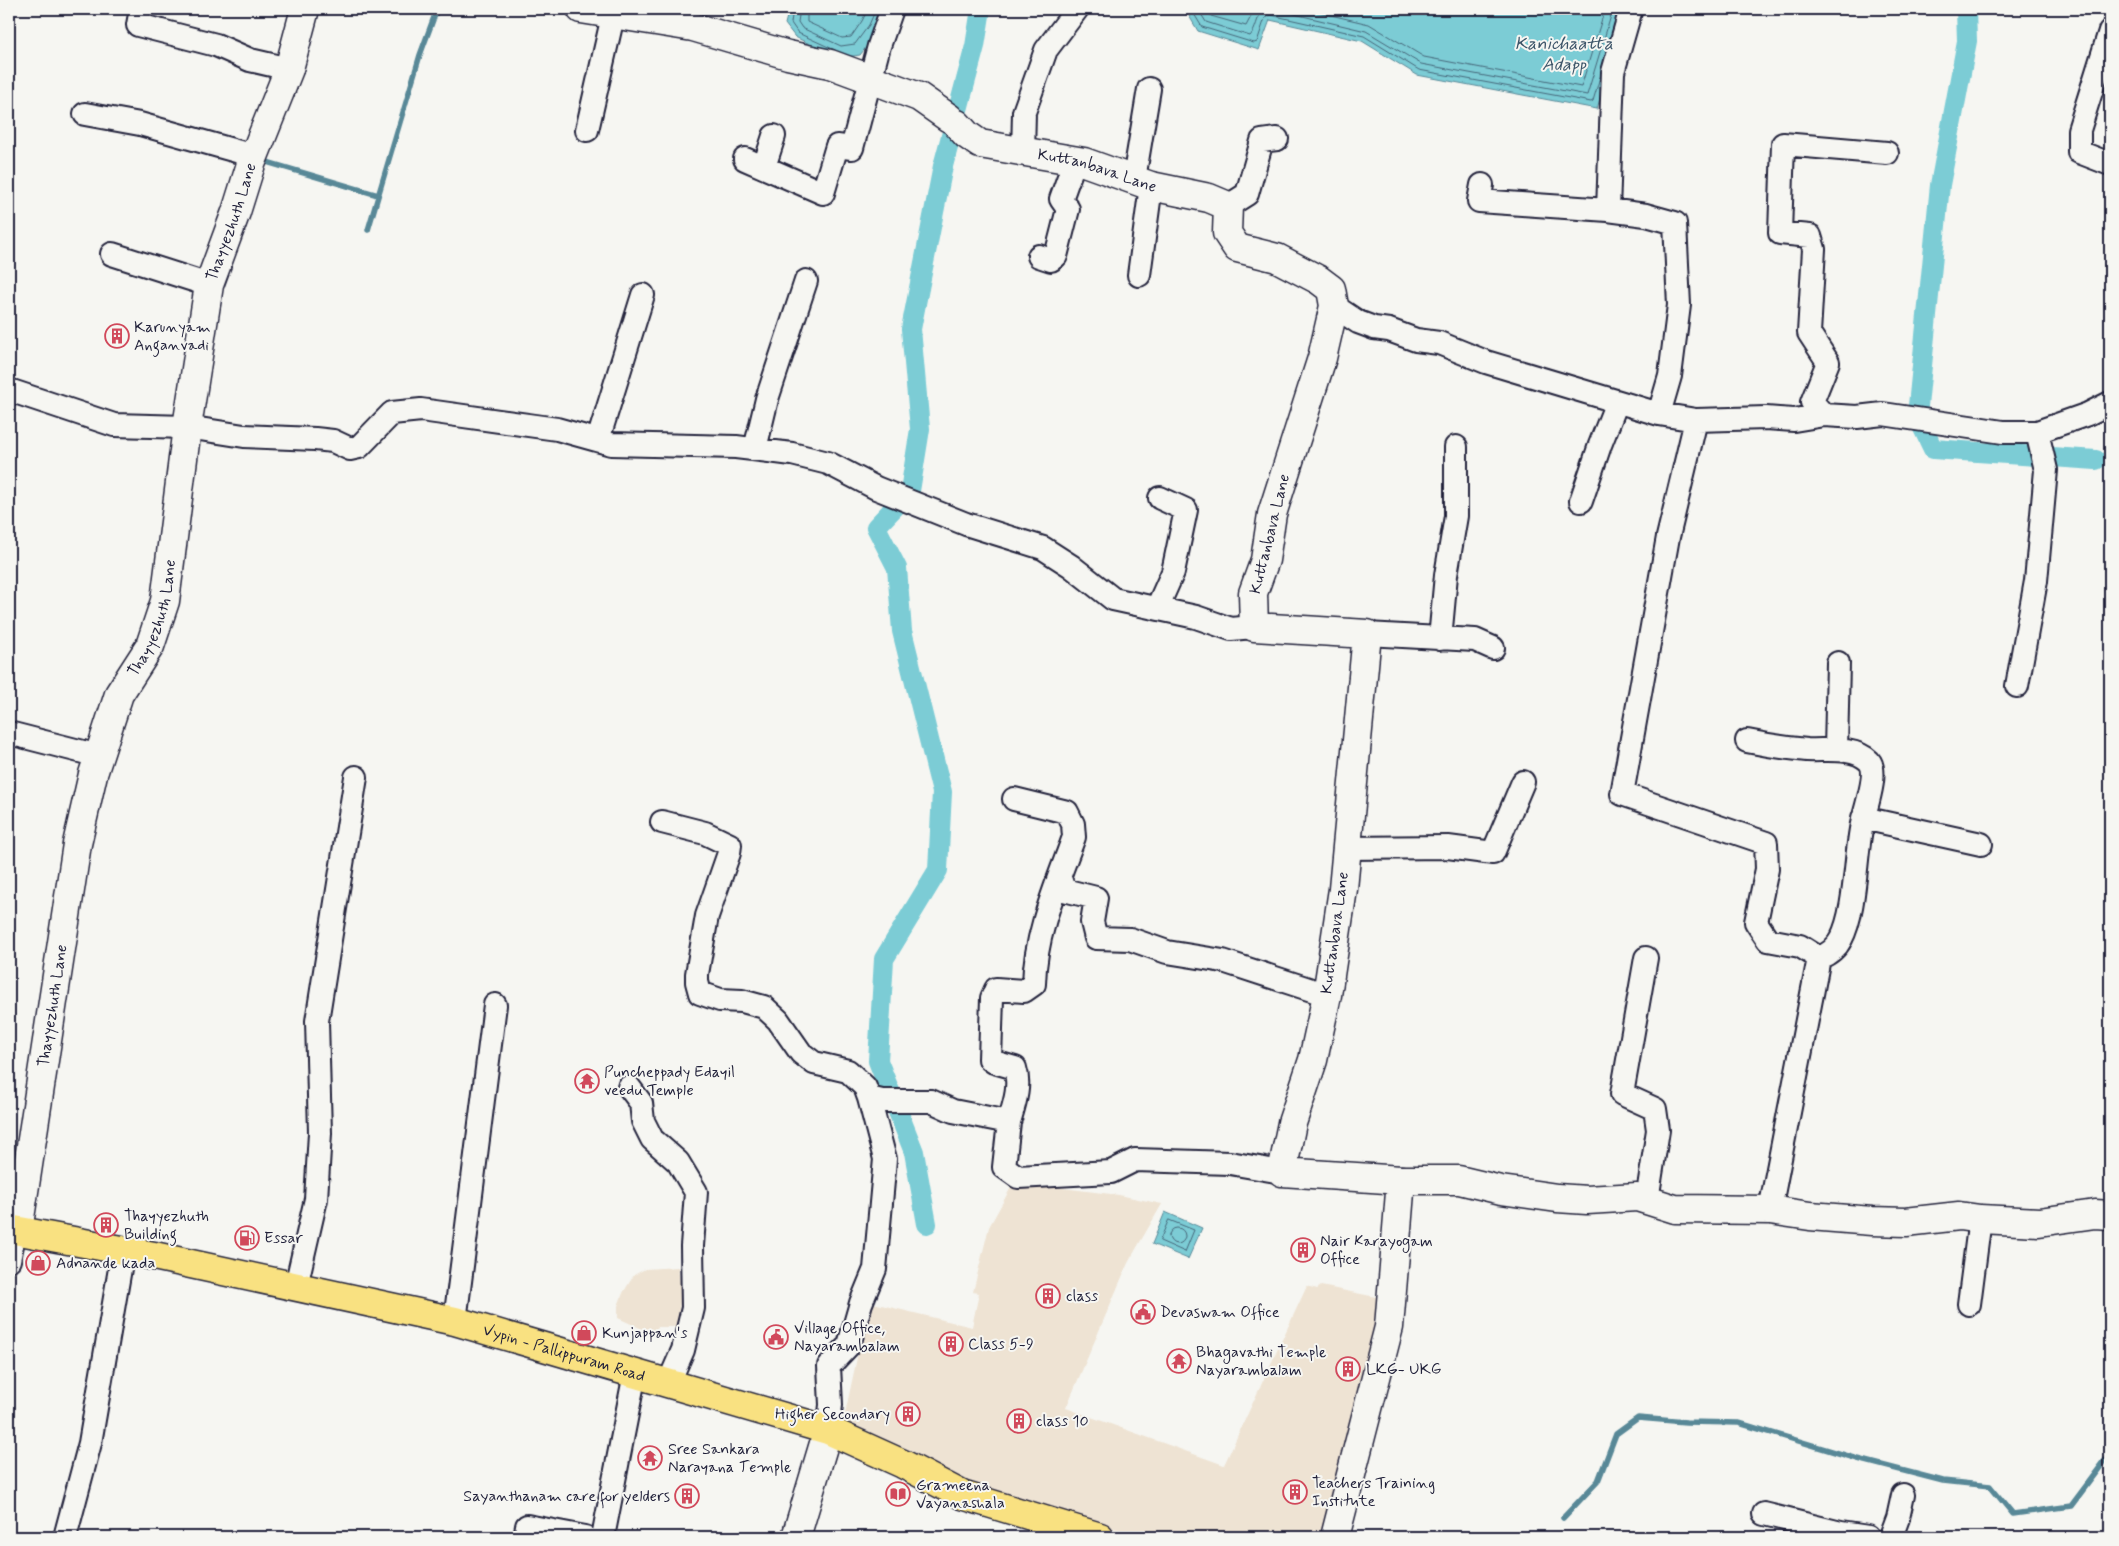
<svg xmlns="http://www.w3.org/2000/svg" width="2119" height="1546" font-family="Mynerve,sans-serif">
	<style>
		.built { fill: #eee3d3 }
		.water { fill: #7cccd5; stroke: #588897 }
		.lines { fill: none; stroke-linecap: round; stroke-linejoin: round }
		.shore { stroke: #466679; stroke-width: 1 }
		.stream { stroke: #588897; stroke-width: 5.5 }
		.canal { stroke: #7cccd5; stroke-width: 20 }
		.street-casing { stroke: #22223b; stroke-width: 26 }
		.secondary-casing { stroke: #22223b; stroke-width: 31 }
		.primary-casing { stroke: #22223b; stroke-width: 31 }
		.street { stroke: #f6f6f2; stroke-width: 22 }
		.secondary { stroke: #f6f6f2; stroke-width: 28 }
		.primary { stroke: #f9e181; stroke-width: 28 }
		.labels { text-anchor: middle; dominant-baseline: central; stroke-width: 4; stroke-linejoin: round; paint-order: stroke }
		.street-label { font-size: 16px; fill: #22223b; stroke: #f6f6f2 }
		.poi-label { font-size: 16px; fill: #22223b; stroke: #f6f6f2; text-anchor: start }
		.water-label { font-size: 18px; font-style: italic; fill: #3d5569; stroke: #f6f6f2 }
	</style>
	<rect width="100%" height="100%" fill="#f6f6f2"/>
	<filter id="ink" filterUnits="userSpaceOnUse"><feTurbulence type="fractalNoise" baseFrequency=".02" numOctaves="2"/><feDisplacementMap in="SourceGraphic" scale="10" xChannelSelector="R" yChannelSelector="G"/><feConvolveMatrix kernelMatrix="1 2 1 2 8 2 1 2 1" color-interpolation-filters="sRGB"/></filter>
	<g filter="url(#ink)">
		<path class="built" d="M 1014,1182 L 1119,1195 L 1162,1204 L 1128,1263 L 1066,1408 L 1224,1465 L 1307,1286 L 1317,1289 L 1321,1286 L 1386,1299 L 1328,1537 L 1211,1537 L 1193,1530 L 1190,1537 L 1145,1537 L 976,1490 L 843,1423 L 869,1302 L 972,1327 L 979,1293 L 973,1292 L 989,1227 Z
			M 678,1267 L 681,1289 L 678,1327 L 658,1327 L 651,1333 L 618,1318 L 618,1306 L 623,1293 L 634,1275 L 645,1269 Z"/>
		<path class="water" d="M 789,9 L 833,9 L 845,11 L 849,9 L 888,9 L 879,31 L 860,55 L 839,58 L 795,37 L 785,24 Z
			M 1185,9 L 1625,9 L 1597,109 L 1417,75 L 1362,41 L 1270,20 L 1259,50 L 1198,31 Z
			M 1165,1212 L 1202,1228 L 1188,1259 L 1152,1244 Z"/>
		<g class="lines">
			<path class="shore" d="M 793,9 L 791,23 L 798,33 L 835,50
				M 800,9 L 798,22 L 802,28 L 841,46 L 855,44 L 869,25 L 876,9
				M 807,9 L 807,22 L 842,38 L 851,37 L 862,21 L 868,9
				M 1191,9 L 1202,27 L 1254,43 L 1257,42 L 1265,18 L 1271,15 L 1364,36 L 1419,70 L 1591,102 L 1593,101 L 1600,77
				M 1198,9 L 1206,22 L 1250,36 C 1259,27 1255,8 1273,9 L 1366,31 L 1421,64 L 1587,95 L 1613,9
				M 1207,9 L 1211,16 L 1246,26 L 1255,9
				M 1305,9 L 1369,24 L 1424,57 L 1581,87 L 1605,9
				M 1169,1220 L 1194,1230 L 1185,1252 L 1160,1241 Z
				M1169 1236a8 8 0 1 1 16 0a8 8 0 1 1-16 0Z"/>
			<path class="stream" d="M 260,160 L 378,195
				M 368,230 L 420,55 L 437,9
				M 1563,1518 L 1598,1481 L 1616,1434 L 1638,1418 L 1686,1422 L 1739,1423 L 1858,1459 L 1943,1481 L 1990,1486 L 2013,1514 L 2071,1506 L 2110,1454"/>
			<path class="canal" d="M 1966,9 L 1967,41 L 1940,185 L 1917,416 L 1933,449 L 2096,460
				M 927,1224 L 914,1152 L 878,1061 L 884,959 L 938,870 L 942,792 L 902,631 L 897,568 L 876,527 L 910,491 L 920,429 L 911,329 L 943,166 L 975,46 L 981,9"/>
			<g class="street-casing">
				<path id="street" d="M 141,9 L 138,25 L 216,45 L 250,60 L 289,69
					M 1631,9 L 1613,72 L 1608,210 L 1646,215 L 1675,223 L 1679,305 L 1670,376 L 1659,414
					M 2110,31 L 2079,130 L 2079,152 L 2110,164
					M 85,114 L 140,124 L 254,156
					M 587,130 L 613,16
					M 1023,153 L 1024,112 L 1046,50 L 1077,9
					M 745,159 L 823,193 L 837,146 L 852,148 L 879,46 L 892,9
					M 764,167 L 774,136
					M 1134,179 L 1149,89
					M 1482,185 L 1479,201 L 1608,210
					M 1228,206 L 1247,194 L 1262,141 L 1277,139
					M 112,254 L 209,285
					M 1039,256 L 1051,260 L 1056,256 L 1068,209 L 1061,199 L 1075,160
					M 1139,275 L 1151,186
					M 1334,306 L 1358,322 L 1374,328 L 1389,330 L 1416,340 L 1439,343 L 1486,362 L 1659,414 L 1696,420 L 1766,418 L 1794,420 L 1824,415 L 1857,417 L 1883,414 L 2003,432 L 2037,432 L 2088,414 L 2110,403
					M 9,390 L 114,425 L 187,427 L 244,436 L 315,439 L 333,441 L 350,449 L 359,447 L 392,413 L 421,410 L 557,429 L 611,444 L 736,447 L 792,454 L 828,463 L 876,488 L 966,524 L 1043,548 L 1071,566 L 1113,599 L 1196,617 L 1231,629 L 1254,627
					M 1824,415 L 1812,402 L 1828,362 L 1809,333 L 1814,249 L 1810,236 L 1780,233 L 1783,144 L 1887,153
					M 1696,420 L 1668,537 L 1622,794 L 1766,843 L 1767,869 L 1756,922 L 1768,940 L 1800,946 L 1819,958
					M 598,440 L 643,295
					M 755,449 L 767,399 L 806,281
					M 1581,501 L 1600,445 L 1617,402
					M 1157,608 L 1173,572 L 1186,510 L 1160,498
					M 1367,634 L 1475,640 L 1493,648
					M 1440,639 L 1446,575 L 1456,516 L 1456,447
					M 2017,686 L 2036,581 L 2046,470 L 2037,432
					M 9,733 L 99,756
					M 1747,741 C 1766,745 1787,748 1807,750 C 1826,751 1854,746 1869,761 C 1879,772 1865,810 1862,824 C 1855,856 1856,911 1841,939 C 1836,949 1829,954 1819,958
					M 1836,750 L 1838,663
					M 1863,818 L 1981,844
					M 662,822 L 705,833 L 730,845 L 729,853 L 707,916 L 697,974 L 697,982 L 700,993 L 720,1000 L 742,1001 L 764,1007 L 778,1020 L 801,1053 L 814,1063 L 848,1071 L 865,1087 L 869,1098 L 885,1159 L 875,1269 L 861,1303 L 849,1345 L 829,1366 L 831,1405 L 828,1430
					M 1346,848 L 1448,847 L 1493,853 L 1523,782
					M 1060,878 L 1064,890 L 1096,898 L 1092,922 L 1096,938 L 1130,939 L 1167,952 L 1223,961 L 1327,995
					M 1646,958 L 1622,1094 L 1655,1109 L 1658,1130 L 1647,1200
					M 629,1087 L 641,1103 L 643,1121 L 652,1139 L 678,1162 L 696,1192 L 692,1246 L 693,1308 L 683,1350 L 669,1382
					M 869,1098 L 882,1101 L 931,1101 L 953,1111 L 1009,1122 L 1004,1167 L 1018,1177 L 1111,1172 L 1135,1160 L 1230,1163 L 1282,1172
					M 1009,1122 C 1014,1105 1021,1086 1015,1068 L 994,1062 L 990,1059 L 992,998 L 996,989 L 1024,991 L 1034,984 C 1035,933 1057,884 1074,837 L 1073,824 L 1067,812 L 1014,799
					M 1770,1210 L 1819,958
					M 9,1260 L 15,1230
					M 296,1286 L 316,1199 L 320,1133 L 317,1021 L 356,777
					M 1969,1304 L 1980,1219
					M 455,1321 L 495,1005
					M 1764,1514 L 1841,1533 L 1840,1537
					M 1841,1533 L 1868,1537
					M 65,1537 L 90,1443 L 123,1251
					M 525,1537 L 527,1526 L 585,1537
					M 603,1537 L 635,1373
					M 1891,1537 L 1898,1518 L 1903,1495"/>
			</g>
			<g class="secondary-casing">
				<g id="secondary">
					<path d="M 581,9 L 693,27 L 788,55 L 830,64 L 919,97 L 949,118"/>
					<path id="s1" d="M 957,124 L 967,135 L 980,144 L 1084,162 L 1151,186 L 1209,198 L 1228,206 L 1227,233 L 1237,248 L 1277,258 L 1319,280 L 1331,289 L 1334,306 L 1322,358 L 1272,514 L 1265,560 L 1253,593 L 1254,627 L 1367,634 L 1343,889 L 1327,995 L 1313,1060 L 1292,1123 L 1282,1172 L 1401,1180 L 1389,1327 L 1335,1537"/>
					<path d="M 1401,1180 L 1459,1180 L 1501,1190 L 1557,1198 L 1587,1200 L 1637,1197 L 1675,1209 L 1770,1210 L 1810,1216 L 1872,1221 L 1906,1222 L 1959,1216 L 1980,1219 L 2039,1222 L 2095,1214 L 2110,1215"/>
					<path id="s2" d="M 18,1231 L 77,844 L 93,774 L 119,694 L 150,646 L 165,601 L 187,427 L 209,285 L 236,212 L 251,164 L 289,69 L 305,9"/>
					<path d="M 796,1537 L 828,1430"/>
				</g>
			</g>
			<g class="primary-casing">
				<g id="primary">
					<path id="s3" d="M 9,1229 L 154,1256 L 455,1321 L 828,1430 L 903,1464 L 962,1495 L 1100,1537"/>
				</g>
			</g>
			<use href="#street" class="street"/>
			<use href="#secondary" class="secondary"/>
			<use href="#primary" class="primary"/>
		</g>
	</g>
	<defs>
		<g id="building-ring" transform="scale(1.25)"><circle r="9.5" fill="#f6f6f2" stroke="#d1495b" stroke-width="1.5"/><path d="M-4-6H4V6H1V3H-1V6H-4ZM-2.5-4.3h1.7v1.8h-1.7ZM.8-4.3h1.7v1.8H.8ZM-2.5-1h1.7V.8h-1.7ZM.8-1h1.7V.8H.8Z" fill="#d1495b"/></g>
		<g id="temple-ring" transform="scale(1.25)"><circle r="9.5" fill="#f6f6f2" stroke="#d1495b" stroke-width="1.5"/><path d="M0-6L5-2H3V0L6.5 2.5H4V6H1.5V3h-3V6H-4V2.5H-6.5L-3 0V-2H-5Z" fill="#d1495b"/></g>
		<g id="fuel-ring" transform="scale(1.25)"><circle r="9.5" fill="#f6f6f2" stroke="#d1495b" stroke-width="1.5"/><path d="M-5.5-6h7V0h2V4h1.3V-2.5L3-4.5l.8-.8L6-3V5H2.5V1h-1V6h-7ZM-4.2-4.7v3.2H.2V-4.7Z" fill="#d1495b"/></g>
		<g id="shop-ring" transform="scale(1.25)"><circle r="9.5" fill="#f6f6f2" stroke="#d1495b" stroke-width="1.5"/><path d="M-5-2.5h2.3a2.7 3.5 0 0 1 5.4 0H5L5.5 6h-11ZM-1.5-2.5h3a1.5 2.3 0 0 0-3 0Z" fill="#d1495b"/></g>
		<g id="civic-ring" transform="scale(1.25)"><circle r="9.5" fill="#f6f6f2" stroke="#d1495b" stroke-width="1.5"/><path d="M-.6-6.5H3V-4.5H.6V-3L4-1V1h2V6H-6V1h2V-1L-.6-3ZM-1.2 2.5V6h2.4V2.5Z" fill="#d1495b"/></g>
		<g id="library-ring" transform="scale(1.25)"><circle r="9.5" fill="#f6f6f2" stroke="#d1495b" stroke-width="1.5"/><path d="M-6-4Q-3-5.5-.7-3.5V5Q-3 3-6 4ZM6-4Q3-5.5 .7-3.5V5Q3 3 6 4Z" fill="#d1495b"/></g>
	</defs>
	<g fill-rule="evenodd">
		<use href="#building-ring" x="117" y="336"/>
		<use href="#temple-ring" x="587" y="1081"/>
		<use href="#building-ring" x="106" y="1225"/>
		<use href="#fuel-ring" x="247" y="1238"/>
		<use href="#building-ring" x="1303" y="1250"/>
		<use href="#shop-ring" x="38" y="1263"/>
		<use href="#building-ring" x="1048" y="1296"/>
		<use href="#civic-ring" x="1143" y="1312"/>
		<use href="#shop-ring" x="584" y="1333"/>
		<use href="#civic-ring" x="776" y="1337"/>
		<use href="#building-ring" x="951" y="1344"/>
		<use href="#temple-ring" x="1179" y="1361"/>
		<use href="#building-ring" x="1348" y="1369"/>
		<use href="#building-ring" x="908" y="1414"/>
		<use href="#building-ring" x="1019" y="1421"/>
		<use href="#temple-ring" x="650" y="1458"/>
		<use href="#building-ring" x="1295" y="1492"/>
		<use href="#library-ring" x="898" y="1494"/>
		<use href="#building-ring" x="687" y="1496"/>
	</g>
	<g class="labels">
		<g class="street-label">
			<text stroke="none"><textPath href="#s1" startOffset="151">Kuttanbava Lane</textPath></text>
			<text stroke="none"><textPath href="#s2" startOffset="1038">Thayyezhuth Lane</textPath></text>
			<text transform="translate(1270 534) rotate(-76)">Kuttanbava Lane</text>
			<text stroke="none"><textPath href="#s2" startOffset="632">Thayyezhuth Lane</textPath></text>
			<text transform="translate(1335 933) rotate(-82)">Kuttanbava Lane</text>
			<text stroke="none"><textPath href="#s2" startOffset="228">Thayyezhuth Lane</textPath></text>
			<text stroke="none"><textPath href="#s3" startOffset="569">Vypin - Pallippuram Road</textPath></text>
		</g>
		<g class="poi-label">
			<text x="134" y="327">Karunyam<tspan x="134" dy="18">Anganvadi</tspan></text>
			<text x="604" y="1072">Puncheppady Edayil<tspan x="604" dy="18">veedu Temple</tspan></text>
			<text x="124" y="1216">Thayyezhuth<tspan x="124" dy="18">Building</tspan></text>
			<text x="264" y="1238">Essar</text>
			<text x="1320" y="1241">Nair Karayogam<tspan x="1320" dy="18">Office</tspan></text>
			<text x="56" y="1263">Adnande kada</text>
			<text x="1066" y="1296">class</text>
			<text x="1160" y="1312">Devaswam Office</text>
			<text x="794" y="1328">Village Office,<tspan x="794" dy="18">Nayarambalam</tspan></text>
			<text x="602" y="1333">Kunjappan's</text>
			<text x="968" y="1344">Class 5-9</text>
			<text x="1196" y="1352">Bhagavathi Temple<tspan x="1196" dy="18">Nayarambalam</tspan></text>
			<text x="1366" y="1369">LKG- UKG</text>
			<text x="890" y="1414" text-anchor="end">Higher Secondary</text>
			<text x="1036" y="1421">class 10</text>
			<text x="668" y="1449">Sree Sankara<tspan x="668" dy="18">Narayana Temple</tspan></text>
			<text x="1312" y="1483">Teachers Training<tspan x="1312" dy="18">Institute</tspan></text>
			<text x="916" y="1485">Grameena<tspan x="916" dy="18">Vayanashala</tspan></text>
			<text x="670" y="1496" text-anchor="end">Sayanthanam care for yelders</text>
		</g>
		<g class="water-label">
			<text x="1564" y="44">Kanichaatta<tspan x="1564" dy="21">Adapp</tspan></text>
		</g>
	</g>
	<rect width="2119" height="1546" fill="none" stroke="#f6f6f2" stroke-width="30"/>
	<rect x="15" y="15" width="2089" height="1516" fill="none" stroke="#22223b" stroke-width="2" filter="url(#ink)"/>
</svg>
